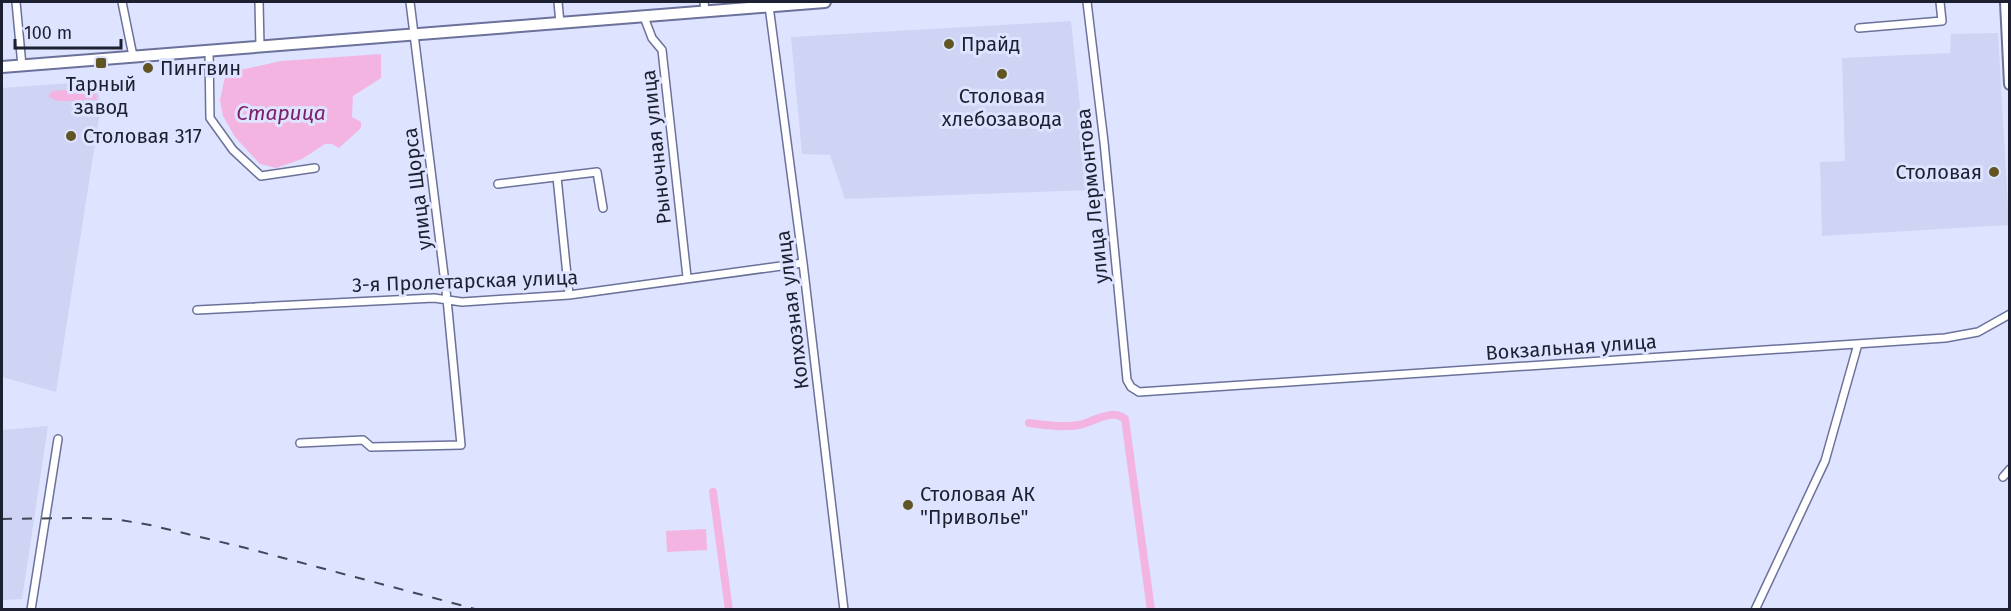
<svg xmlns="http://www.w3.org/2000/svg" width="2011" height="611" font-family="'Fira Sans',sans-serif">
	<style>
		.built { fill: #cfd4f4 }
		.water { fill: #f4b4e1 }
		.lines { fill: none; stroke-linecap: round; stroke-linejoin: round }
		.canal { stroke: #f4b4e1; stroke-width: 8 }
		.street-casing { stroke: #6b719a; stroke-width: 10 }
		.secondary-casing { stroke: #6b719a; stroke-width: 14 }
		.street { stroke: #fff; stroke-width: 7 }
		.secondary { stroke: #fff; stroke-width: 10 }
		.rail { stroke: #434658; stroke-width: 2; stroke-dasharray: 10 10; stroke-linecap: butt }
		.poi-dot { fill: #615623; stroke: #dee3ff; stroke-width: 2 }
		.labels { text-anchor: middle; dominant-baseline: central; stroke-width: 6; stroke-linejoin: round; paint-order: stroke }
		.poi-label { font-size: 20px; fill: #1d2030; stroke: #dee3ff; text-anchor: start }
		.street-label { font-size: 20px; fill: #1d2030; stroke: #dee3ff }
		.water-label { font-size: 21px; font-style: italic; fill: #7c2069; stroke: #dee3ff }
	</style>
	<rect width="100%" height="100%" fill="#dee3ff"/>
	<path class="built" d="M 1071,21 L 1089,190 L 845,199 L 830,155 L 802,154 L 791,37 Z
		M 1998,33 L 2009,225 L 1822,236 L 1820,162 L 1845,161 L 1842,58 L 1950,53 L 1951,34 Z
		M 98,81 L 100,112 L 56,392 L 2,377 L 2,88 Z
		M 48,426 L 22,599 L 2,600 L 2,430 Z"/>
	<path class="water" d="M 381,54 L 381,78 L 353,96 L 352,117 L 361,122 L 361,128 L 339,148 L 332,144 L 325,144 L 302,159 L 276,168 L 260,164 L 235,137 L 223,116 L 220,100 L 225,77 L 231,72 L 281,61 Z
		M 90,88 L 96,92 L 97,100 C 82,97 61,107 48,96 L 52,91 Z
		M 706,529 L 707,550 L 667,552 L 666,531 Z"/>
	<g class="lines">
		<path class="canal" d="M 1029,423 C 1045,425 1063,428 1079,425 C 1094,422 1111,408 1125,419 L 1151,610
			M 713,492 L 729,610"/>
		<g class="street-casing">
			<path id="street" d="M 16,2 L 22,66
				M 122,2 L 133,56
				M 259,2 L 260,46
				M 558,2 L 560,23
				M 704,2 L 705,11
				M 1087,2 L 1104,142 L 1127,380 L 1131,387 L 1139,392 L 1945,338 L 1978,332 L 2010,314
				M 769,6 L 803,263 L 844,610
				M 644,17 L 652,38 L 662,50 L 687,277
				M 1859,28 L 1942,21 L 1940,2
				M 209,50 L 210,118 L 233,150 L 261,176 L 315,168
				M 557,177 L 569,295
				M 498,184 L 597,172 L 603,208
				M 197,310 L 434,298 L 462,302 L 569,295 L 803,263
				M 300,443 L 363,440 L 371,447 L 461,445 L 447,299 L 410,2
				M 2003,477 L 2010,469
				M 31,610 L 58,439
				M 1755,610 L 1825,461 L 1858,344"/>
		</g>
		<g class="secondary-casing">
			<path id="secondary" d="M 2006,2 L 2010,84
				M 2,67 L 825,2"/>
		</g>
		<use href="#street" class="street"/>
		<use href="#secondary" class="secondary"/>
		<path class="rail" d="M 2,519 L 79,518 L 115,519 L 150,525 L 246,548 L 479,610"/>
	</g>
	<g class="poi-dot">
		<circle cx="949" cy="44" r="6"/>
		<rect x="95" y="57" width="12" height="12" rx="3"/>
		<circle cx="148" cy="68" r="6"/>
		<circle cx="1002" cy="74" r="6"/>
		<circle cx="71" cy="136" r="6"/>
		<circle cx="1994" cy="172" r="6"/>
		<circle cx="908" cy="505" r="6"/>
	</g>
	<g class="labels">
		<g class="poi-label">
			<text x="961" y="44">Прайд</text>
			<text x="160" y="68">Пингвин</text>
			<text x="101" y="84" text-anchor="middle">Тарный<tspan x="101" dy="23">завод</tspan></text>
			<text x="1002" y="96" text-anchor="middle">Столовая<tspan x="1002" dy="23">хлебозавода</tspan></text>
			<text x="83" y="136">Столовая 317</text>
			<text x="1982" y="172" text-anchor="end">Столовая</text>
			<text x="920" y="494">Столовая АК<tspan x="920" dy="23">"Приволье"</tspan></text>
		</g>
		<g class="street-label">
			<text transform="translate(656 147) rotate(-96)">Рыночная улица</text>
			<text transform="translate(417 189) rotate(-97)">улица Щорса</text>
			<text transform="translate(1092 196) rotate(-96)">улица Лермонтова</text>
			<text transform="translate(465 281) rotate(-2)">3-я Пролетарская улица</text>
			<text transform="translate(792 310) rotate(-97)">Колхозная улица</text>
			<text transform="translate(1571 347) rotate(-4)">Вокзальная улица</text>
		</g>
		<g class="water-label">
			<text x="281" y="113">Старица</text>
		</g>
	</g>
	<rect width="2011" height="611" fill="none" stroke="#1d2030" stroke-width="6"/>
	<path d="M15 39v9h106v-9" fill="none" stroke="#1d2030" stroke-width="3"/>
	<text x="24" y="39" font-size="18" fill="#1d2030" stroke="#dee3ff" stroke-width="4.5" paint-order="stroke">100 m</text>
</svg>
